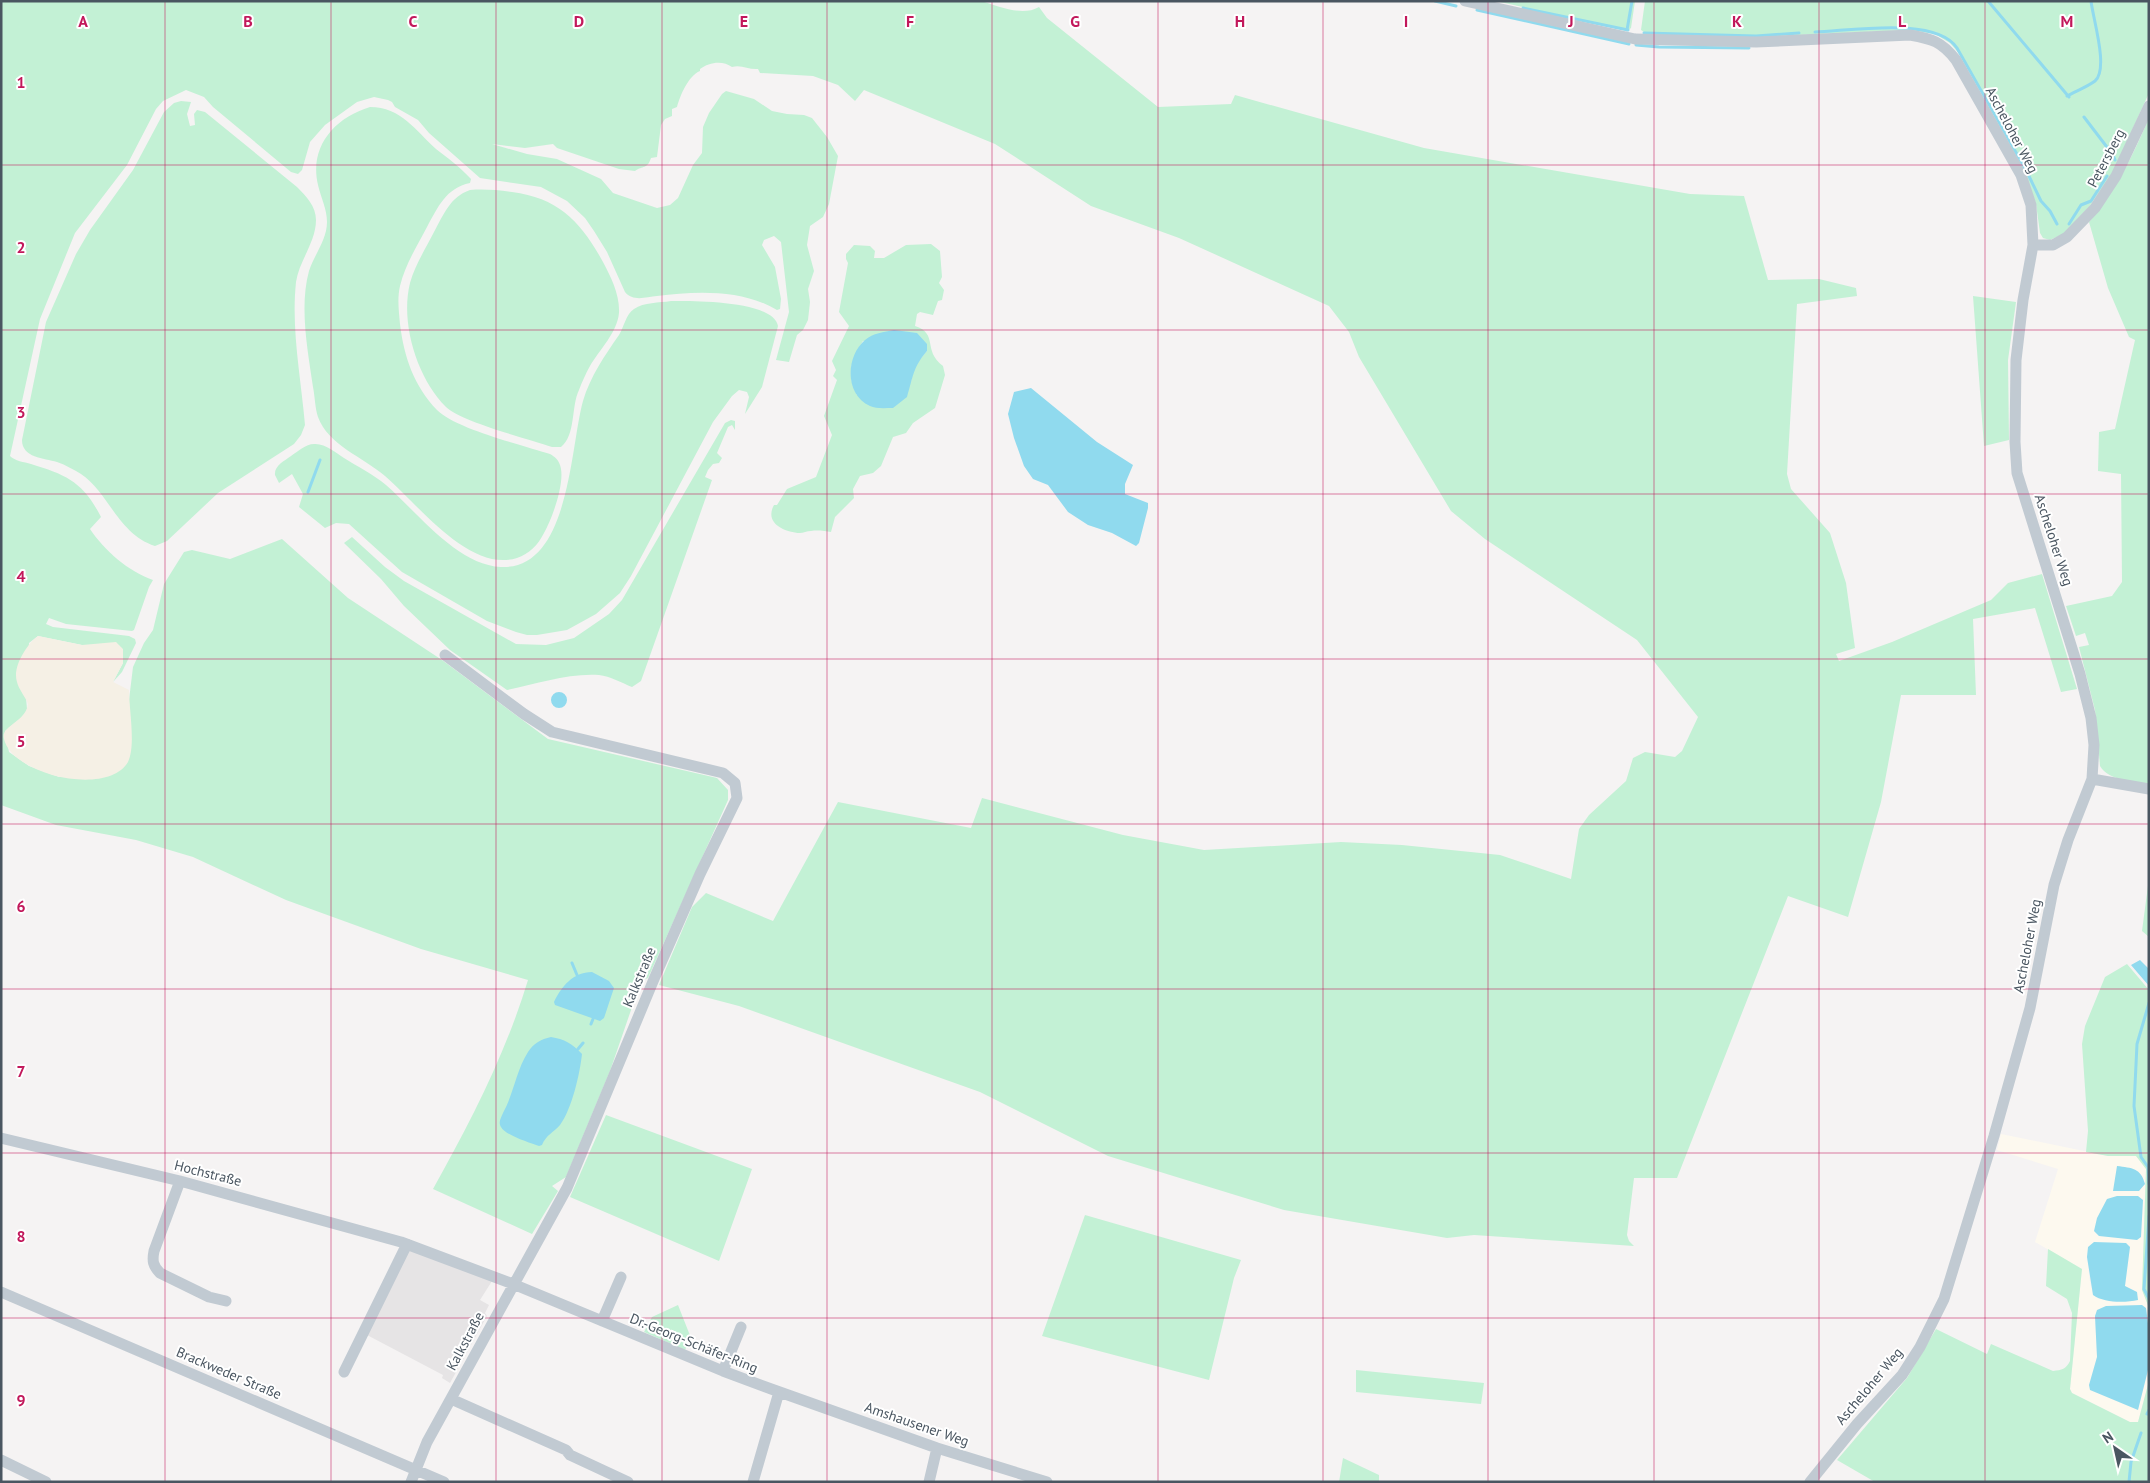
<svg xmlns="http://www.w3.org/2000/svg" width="2150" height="1483" font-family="'PT Sans',sans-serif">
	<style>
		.commercial { fill: #fdf9ef; fill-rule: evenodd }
		.education { fill: #e6e4e5 }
		.green { fill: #c3f1d5; fill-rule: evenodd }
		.sand { fill: #f5f0e5 }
		.water { fill: #90daee }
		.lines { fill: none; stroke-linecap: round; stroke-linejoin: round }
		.stream { stroke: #90daee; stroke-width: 3 }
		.minor { stroke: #c1cad2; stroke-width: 11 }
		.grid { fill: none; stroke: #c2185b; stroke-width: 1; stroke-opacity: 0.55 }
		.labels { text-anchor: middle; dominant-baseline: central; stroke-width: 4; stroke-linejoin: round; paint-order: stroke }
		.street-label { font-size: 14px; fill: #4a5661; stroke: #fff }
		.grid-label { font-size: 16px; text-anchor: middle; font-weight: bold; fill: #c2185b; stroke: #fff; stroke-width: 4; stroke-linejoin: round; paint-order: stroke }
	</style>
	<rect width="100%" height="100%" fill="#f5f3f3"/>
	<path class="commercial" d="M 2001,1134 L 2108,1156 L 2136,1156 L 2146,1169 L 2142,1290 L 2149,1308 L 2149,1331 L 2146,1308 L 2095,1316 L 2097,1357 L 2094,1371 L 2138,1409 L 2149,1366 L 2149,1381 L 2138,1422 L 2130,1422 L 2072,1393 L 2070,1389 L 2082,1269 L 2035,1242 L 2058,1169 L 1997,1150 ZM 2130,1247 L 2125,1286 L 2137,1292 L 2116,1302 L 2097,1298 L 2093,1294 L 2090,1282 L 2087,1257 Z"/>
	<path class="education" d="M 408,1248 L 492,1281 L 480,1300 L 489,1305 L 485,1313 L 487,1316 L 450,1383 L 442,1378 L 443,1375 L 367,1335 Z"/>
	<path class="green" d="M 1,1 L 981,1 C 999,6 1022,17 1039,7 L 1047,18 L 1158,107 L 1231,104 L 1235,95 L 1424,148 L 1690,194 L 1744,196 L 1768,280 L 1819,279 L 1856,288 L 1857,296 L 1797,304 L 1787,474 L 1791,489 L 1830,533 L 1846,583 L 1855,648 L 1836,654 L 1839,661 L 1892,642 L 1991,600 L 2008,583 L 2042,574 L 2077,689 L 2061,692 L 2035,608 L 1973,619 L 1976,695 L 1901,695 L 1881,802 L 1848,917 L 1788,896 L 1677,1178 L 1634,1178 L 1627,1235 L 1629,1241 L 1634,1246 L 1474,1235 L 1447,1238 L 1284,1210 L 1108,1156 L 980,1092 L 739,1006 L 659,985 L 692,907 L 706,893 L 773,921 L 838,802 L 971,828 L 982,798 L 1123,835 L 1204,850 L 1341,842 L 1402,845 L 1500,855 L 1571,879 L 1579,829 L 1589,815 L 1626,781 L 1633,758 L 1645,752 L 1675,757 L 1682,751 L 1698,717 L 1637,640 L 1485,539 L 1451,511 L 1359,357 L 1349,332 L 1329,306 L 1179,238 L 1091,206 L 995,144 L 864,90 L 855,101 L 838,85 L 813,76 L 760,73 L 758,69 C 749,70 741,64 732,67 C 723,60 709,62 700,69 L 700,71 C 688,76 680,96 677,107 L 672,109 L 672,116 L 665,119 L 661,125 L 657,157 L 651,158 C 647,170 643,165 635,171 L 619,169 L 557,148 L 553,144 L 525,148 L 492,144 L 527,154 L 557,159 L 601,179 L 613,193 L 657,208 L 670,205 L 678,198 L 693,165 L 702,153 L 703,127 L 709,113 L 722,94 L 726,91 L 754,99 L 772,111 L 787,114 L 804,115 L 812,118 L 827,137 L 838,156 L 829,204 L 823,217 L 810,226 L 807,245 L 814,271 L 808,289 L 810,302 L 808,320 L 803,330 L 797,335 L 789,362 L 776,360 L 789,312 L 781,242 L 774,236 L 764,240 L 762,245 L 775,267 L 781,299 L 780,309 L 777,310 C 742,289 696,291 657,296 C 646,297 633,302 625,292 L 607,252 L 594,231 L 585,218 L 567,201 L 541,187 L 480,178 L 429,133 L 418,120 L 395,107 L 392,102 L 388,100 L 374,97 L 357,102 L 325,125 L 310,142 L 302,170 L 298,174 L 291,172 L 213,107 L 204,97 L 186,90 L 163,101 L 156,109 L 127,165 L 75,233 L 40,319 L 10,456 C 15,461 24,462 31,464 C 67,475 83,482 101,517 L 90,529 C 104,550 129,572 153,580 L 149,587 L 134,630 L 132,631 L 66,624 L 49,618 L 46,624 L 53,627 L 129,636 L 135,639 L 136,643 L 122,672 L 113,682 L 123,663 L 98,645 L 82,645 L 38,636 L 29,643 L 26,698 L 27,709 L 25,715 L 5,731 L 9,752 L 29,766 L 59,777 L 131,750 L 129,700 L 133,667 L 144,643 L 153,630 L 164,584 L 184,552 L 192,550 L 230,559 L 282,539 L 348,598 L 442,660 L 548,739 L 717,778 L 728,790 L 728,800 L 648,978 L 641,981 L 610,1071 L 566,1177 L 552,1186 L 558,1191 L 532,1234 L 433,1189 C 470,1123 506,1053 528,980 L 421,949 L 286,900 L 193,857 L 136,840 L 56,825 L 1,805 Z
		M 1496,1 L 1635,1 L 1631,28 L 1627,31 Z
		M 1645,1 L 2149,1 L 2149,93 L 2112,174 L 2089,207 L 2063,234 L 2050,240 L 2043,238 L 2040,233 L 2036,204 L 2025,172 L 1962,57 L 1950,43 L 1935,34 L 1910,30 L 1757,37 L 1647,34 L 1641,30 Z
		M 181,101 L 191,102 L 187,114 L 190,126 L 195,125 L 194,114 L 197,110 L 205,112 L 297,187 C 306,196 316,206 316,220 C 316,242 299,261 296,282 C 291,330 301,377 305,425 L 301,435 L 294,444 L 218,493 L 167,541 L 155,546 C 118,534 109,493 81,474 C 74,470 66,465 57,462 C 44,458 22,458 22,440 L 46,322 L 76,254 L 90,230 L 133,170 L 164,112 L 174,103 Z
		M 370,107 C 401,107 416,131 436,149 C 448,158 461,168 471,179 L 470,183 C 446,188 438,207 427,227 C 417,246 405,265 400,286 C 397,299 399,312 400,324 C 404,357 414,386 437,410 C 456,429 522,445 550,454 C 555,457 558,459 560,465 C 566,481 552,519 544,533 C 538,545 529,554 517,558 C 469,573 418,504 385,476 C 363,457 328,445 318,417 C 315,408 315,397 313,387 C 308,352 299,307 309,271 C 314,255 327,240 327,222 C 327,209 321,198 318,185 C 309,147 334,118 370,107 Z
		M 2149,118 L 2149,784 C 2133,781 2109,781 2100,766 L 2095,710 L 2079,647 L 2089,645 L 2085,633 L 2076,636 L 2066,606 L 2112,596 L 2122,582 L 2121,474 L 2098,471 L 2099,432 L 2115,429 L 2135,340 L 2129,337 L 2108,288 L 2089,222 C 2116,191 2133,155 2149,118 Z
		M 470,190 C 484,189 498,190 512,192 C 559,198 581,222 603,262 C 611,277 620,295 619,313 C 617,333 600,349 590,366 C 586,373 582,382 579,390 C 571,406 576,435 561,447 L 552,447 C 528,439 462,422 446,407 C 417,378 400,323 410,283 C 415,265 426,248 434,232 C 444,214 450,197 470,190 Z
		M 931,244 L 940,251 L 942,277 L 939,283 L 944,290 L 942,300 L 938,301 L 933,315 L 920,312 L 917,314 L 915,326 C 939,334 922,350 943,366 L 945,375 L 935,408 L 913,423 L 906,433 L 893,437 L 881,466 L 873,473 L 860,476 L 853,489 L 854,498 L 835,517 L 831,532 C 825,531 818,530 811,531 C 807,531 803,533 800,533 C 784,532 764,523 774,505 L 777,505 L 787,489 L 816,477 L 832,435 L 824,416 L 837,380 L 833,376 L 836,370 L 832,361 L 849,326 L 839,312 L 848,263 L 846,259 L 846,254 L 854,245 L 870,246 L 875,251 L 874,258 L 884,258 L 906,245 ZM 863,341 L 927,351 C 918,361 912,369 911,382 L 857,395 C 846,373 851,361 863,341 Z
		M 1973,296 L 2016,302 L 2008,360 L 2009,440 L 1984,446 Z
		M 671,301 C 692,301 773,300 778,326 L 762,387 L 745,414 L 749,397 L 747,392 L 739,390 L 732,396 L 713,422 L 631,576 L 620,593 L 596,614 L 567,630 L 537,635 L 527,635 L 516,632 L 487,621 L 402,572 L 349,524 L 336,523 L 325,528 L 299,507 L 303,494 L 292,474 L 279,483 L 275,475 C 274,466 284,461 291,456 C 297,452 306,444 314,444 C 325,443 336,453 344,458 C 358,467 373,474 386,485 C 417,512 457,565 501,567 C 570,570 570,447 583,401 C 590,377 605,355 619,335 C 624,327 626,314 634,309 C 644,302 659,303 671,301 Z
		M 731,420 L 735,421 L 735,430 L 732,425 L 728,427 L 717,453 L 722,458 L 719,463 L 713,464 L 708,470 L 705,477 L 712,480 L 641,681 L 632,687 C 622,683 610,676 599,675 C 568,673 537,684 507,690 L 450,650 L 404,606 L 381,579 L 344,543 L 352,537 L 385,567 L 404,581 L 516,644 L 546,645 L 574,638 L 609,614 L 622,600 L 725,423 Z
		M 2149,878 L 2149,937 L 2142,931 Z
		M 2127,964 L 2149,990 L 2149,1308 L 2142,1290 L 2146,1169 L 2136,1156 L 2108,1156 L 2086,1152 L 2088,1131 L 2082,1044 L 2085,1026 L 2105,977 Z
		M 606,1115 L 752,1169 L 719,1261 L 570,1197 Z
		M 1085,1215 L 1241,1260 L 1234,1278 L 1209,1380 L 1042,1336 Z
		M 2048,1249 L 2082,1269 L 2070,1389 L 2072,1393 L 2130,1422 L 2138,1422 L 2149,1381 L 2149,1482 L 1875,1482 L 1837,1460 L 1907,1378 L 1936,1329 L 1987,1354 L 1991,1344 L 2053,1371 C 2062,1370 2066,1369 2070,1361 L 2072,1313 L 2067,1299 L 2046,1286 Z
		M 678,1305 L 691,1338 L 685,1350 L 644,1332 L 652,1317 Z
		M 1356,1370 L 1484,1383 L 1481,1404 L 1356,1392 Z
		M 1343,1458 L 1379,1475 L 1379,1482 L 1339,1482 Z"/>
	<path class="sand" d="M 38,636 L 82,645 L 116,642 L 123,649 L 123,663 L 113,682 L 129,690 C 129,709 136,746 128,762 C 108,797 12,775 4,739 C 0,726 26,722 28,704 C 25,696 19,690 17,682 C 12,667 27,644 38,636 Z"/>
	<path class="water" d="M 894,330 L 917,333 L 927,344 L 927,351 C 913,367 913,377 907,397 L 893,408 C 885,408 876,409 870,406 C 844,394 846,356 865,340 C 873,333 884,332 894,330 Z
		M 1031,388 L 1097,442 L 1133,465 L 1125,484 L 1125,494 L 1148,503 L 1148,508 L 1139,543 L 1136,546 L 1112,533 L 1088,525 L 1068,512 L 1048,485 L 1033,479 L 1024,466 L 1014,438 L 1008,414 L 1014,392 Z
		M551 700a8 8 0 1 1 16 0a8 8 0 1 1-16 0Z
		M 2140,960 L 2149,969 L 2149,986 L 2131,965 Z
		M 592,972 L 609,981 L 614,988 L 604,1018 L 600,1021 L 555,1005 L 554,1002 C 561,987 573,972 592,972 Z
		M 551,1037 C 564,1039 573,1044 582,1054 C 580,1073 572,1109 560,1125 C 554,1132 546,1135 542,1145 L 539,1146 C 530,1143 505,1135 501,1127 C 498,1122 501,1118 503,1113 C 514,1093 516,1071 528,1052 C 533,1044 541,1039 551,1037 Z
		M 2117,1166 C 2132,1168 2141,1168 2145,1184 L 2139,1191 L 2113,1191 Z
		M 2117,1196 L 2138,1196 L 2143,1200 L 2141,1237 L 2137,1240 L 2099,1236 L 2094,1231 L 2097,1218 L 2107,1199 Z
		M 2094,1242 L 2126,1243 L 2130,1247 L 2125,1286 L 2137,1292 L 2138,1300 C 2125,1303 2104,1303 2093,1295 L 2087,1257 L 2088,1247 Z
		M 2142,1305 L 2146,1308 L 2149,1331 L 2149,1366 L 2138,1410 L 2090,1390 L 2089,1385 L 2097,1357 L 2095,1316 L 2097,1310 L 2106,1306 Z"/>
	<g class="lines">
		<path class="stream" d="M 1435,1 L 1456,6
			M 1988,1 L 2069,97
			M 1523,8 L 1628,30
			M 1477,10 L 1629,44
			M 1627,30 L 1632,1
			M 1815,32 C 1850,31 1936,16 1957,48 L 2027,172 L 2041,201 L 2050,211 L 2057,224
			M 1644,33 L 1756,36 L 1799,33
			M 1636,45 L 1659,47 L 1749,48
			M 2067,96 C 2076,91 2087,87 2095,81 C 2109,69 2093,19 2091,1
			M 2084,117 L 2113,155 L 2115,160
			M 2069,224 L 2081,205 L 2091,201 L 2107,176
			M 308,492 L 320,460
			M 572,963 L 577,975
			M 2149,1003 L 2137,1044 L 2134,1106 L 2141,1157 L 2148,1167 L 2149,1184
			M 591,1024 L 593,1019
			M 578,1049 L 583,1043
			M 2149,1216 L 2144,1289 L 2149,1299
			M 2147,1414 L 2149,1410
			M 2129,1482 L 2131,1462 L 2141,1433"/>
		<path class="minor" d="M 1465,1 L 1635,39 L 1756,42 L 1910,35 C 1932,39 1941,41 1956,60 L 2021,175 L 2031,205 L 2033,245 L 2023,300 L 2016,360 L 2015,442 L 2017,473 L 2080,674 L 2091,718 L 2094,745 L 2092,779 L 2068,840 L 2054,885 L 2030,1008 L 1994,1136 L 1944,1299 L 1920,1347 L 1902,1375 L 1857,1424 L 1810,1482
			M 2033,245 L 2053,245 L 2067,237 L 2095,208 L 2116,176 L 2149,106
			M 2092,779 L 2149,789
			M 1,1138 L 180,1181 L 401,1242 L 513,1284 L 723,1371 L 774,1390 L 937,1448 L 1047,1482
			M 180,1181 L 154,1251 C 152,1261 153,1266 160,1273 L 209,1297 L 226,1301
			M 1,1292 L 444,1482
			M 602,1321 L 621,1277
			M 723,1371 L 741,1327
			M 344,1372 L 407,1244
			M 451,1399 L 566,1450 L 570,1455 L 628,1482
			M 1,1460 L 46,1482
			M 411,1482 L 427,1442 L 567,1188 L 654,979 L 700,874 L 737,798 L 735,783 L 723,773 L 552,732 L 524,714 L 445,655
			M 753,1482 L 779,1392
			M 929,1482 L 937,1448"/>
	</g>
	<path class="grid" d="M 165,1 L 165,1482M 331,1 L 331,1482M 496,1 L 496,1482M 662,1 L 662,1482M 827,1 L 827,1482M 992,1 L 992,1482M 1158,1 L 1158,1482M 1323,1 L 1323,1482M 1488,1 L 1488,1482M 1654,1 L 1654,1482M 1819,1 L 1819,1482M 1985,1 L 1985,1482M 1,165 L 2149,165M 1,330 L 2149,330M 1,494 L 2149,494M 1,659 L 2149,659M 1,824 L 2149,824M 1,989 L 2149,989M 1,1153 L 2149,1153M 1,1318 L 2149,1318"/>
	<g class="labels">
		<g class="street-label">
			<text transform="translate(2012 130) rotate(62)">Ascheloher Weg</text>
			<text transform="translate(2106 158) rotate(-62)">Petersberg</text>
			<text transform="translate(2054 540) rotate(72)">Ascheloher Weg</text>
			<text transform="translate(2027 946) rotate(-79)">Ascheloher Weg</text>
			<text transform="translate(639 977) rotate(-67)">Kalkstraße</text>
			<text transform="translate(208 1173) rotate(14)">Hochstraße</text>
			<text transform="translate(465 1341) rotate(-62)">Kalkstraße</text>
			<text transform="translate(694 1343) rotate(22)">Dr.-Georg-Schäfer-Ring</text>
			<text transform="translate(229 1373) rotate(23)">Brackweder Straße</text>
			<text transform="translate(1869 1386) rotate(-50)">Ascheloher Weg</text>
			<text transform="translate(917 1424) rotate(19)">Amshausener Weg</text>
		</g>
	</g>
	<g class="grid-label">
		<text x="83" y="27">A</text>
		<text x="248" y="27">B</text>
		<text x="413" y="27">C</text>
		<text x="579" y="27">D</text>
		<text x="744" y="27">E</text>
		<text x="910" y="27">F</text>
		<text x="1075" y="27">G</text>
		<text x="1240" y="27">H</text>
		<text x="1406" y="27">I</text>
		<text x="1571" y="27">J</text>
		<text x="1737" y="27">K</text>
		<text x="1902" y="27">L</text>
		<text x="2067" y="27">M</text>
		<text x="21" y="88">1</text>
		<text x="21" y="253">2</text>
		<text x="21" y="418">3</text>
		<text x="21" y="582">4</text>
		<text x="21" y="747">5</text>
		<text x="21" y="912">6</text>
		<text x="21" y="1077">7</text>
		<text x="21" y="1242">8</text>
		<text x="21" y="1406">9</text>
	</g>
	<rect width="2150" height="1483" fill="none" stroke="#4a5661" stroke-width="5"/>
	<g transform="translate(2115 1448) rotate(326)" stroke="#ffffff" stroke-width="4" paint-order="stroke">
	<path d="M0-4L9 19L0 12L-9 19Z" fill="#4a5661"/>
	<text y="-8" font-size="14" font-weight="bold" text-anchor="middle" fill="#4a5661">N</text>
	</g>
</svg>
